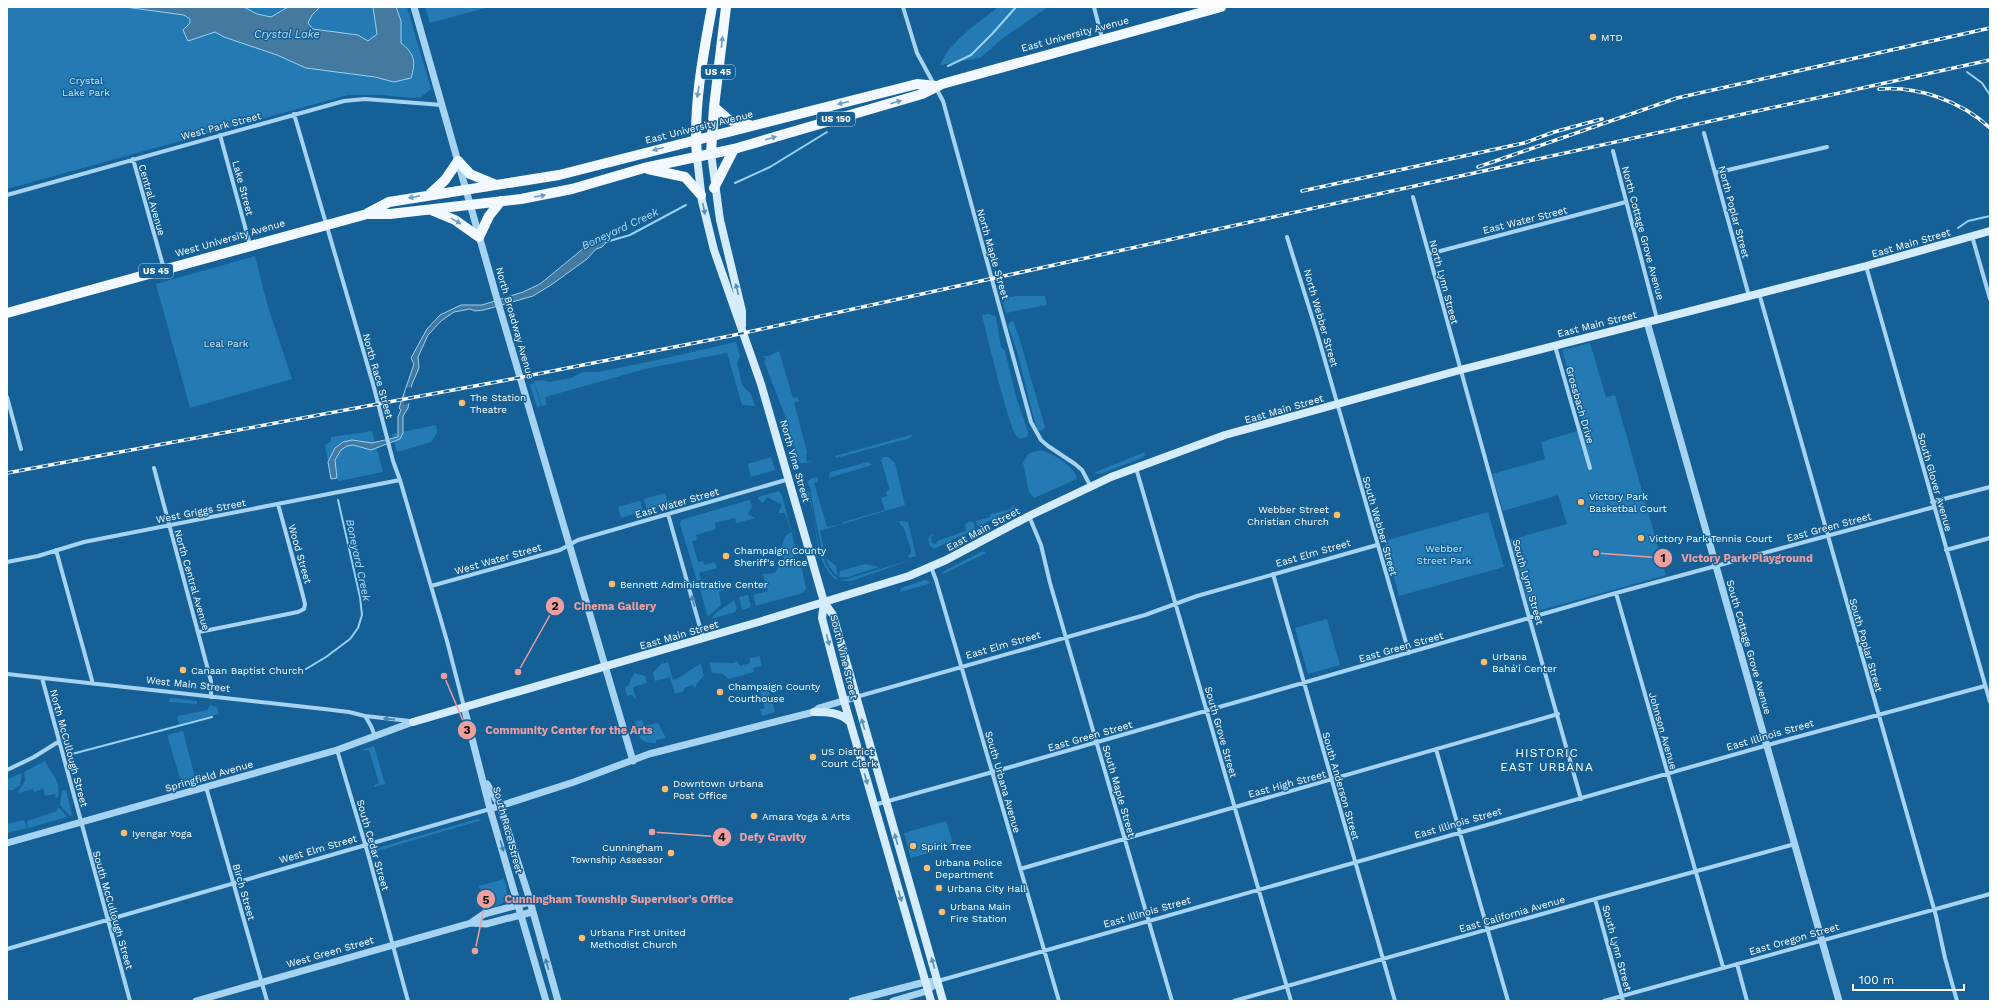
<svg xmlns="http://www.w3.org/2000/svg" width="1997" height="1008" font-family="'Work Sans',sans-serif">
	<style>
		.green { fill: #247ab3 }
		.water { fill: #457aa0; stroke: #98d1f5 }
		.pier { fill: #156096 }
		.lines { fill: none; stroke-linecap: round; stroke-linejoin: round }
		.stream { stroke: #98d1f5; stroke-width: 2 }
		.minor { stroke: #a6d3f2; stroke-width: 4 }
		.tertiary { stroke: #a6d3f2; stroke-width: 7 }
		.secondary { stroke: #d5ecfc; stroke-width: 8 }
		.primary { stroke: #f1f8ff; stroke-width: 10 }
		.rail-casing { stroke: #fff; stroke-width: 3.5 }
		.rail { stroke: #156096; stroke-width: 2; stroke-dasharray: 6; stroke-linecap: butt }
		.oneway { fill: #6d9dc0 }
		.oneway2 { fill: #5891ba }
		.oneway3 { fill: #4082b2 }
		.poi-dot { fill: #ffbd67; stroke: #156096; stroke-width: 1.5 }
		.labels { text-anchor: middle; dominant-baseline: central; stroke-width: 3; stroke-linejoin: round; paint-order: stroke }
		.shield { fill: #156096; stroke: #b9cfe0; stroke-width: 1 }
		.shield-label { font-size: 9px; font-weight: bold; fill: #fff }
		.street-label { font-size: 10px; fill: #fff; stroke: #156096 }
		.poi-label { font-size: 10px; fill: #fff; stroke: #156096; text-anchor: start }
		.park-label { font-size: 10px; fill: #cdeafc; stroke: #156096 }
		.water-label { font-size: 11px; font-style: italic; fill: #b2ddf8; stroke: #156096 }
		.quarter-label { font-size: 12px; letter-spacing: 1px; fill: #fff; stroke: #156096 }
		.leader { fill: none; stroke: #ed9e9e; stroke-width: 1.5 }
		.callout-dot { fill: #ed9e9e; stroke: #156096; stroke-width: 1.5 }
		.mark-label { font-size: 12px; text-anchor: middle; font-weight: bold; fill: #111 }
		.callout-label { font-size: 11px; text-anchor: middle; font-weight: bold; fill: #ed9e9e; stroke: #156096; stroke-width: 3; stroke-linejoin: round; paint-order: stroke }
	</style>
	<rect width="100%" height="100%" fill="#156096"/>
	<path class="green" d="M 7,7 L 407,7 L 431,89 L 421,97 L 412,98 L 383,95 L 348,95 L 7,189 Z
		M 425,7 L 489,7 L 430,23 Z
		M 998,7 L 1048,7 L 1002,39 L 980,58 L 940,65 C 951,40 977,24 998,7 Z
		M 255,256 L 268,307 L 292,379 L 190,408 L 156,284 Z
		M 1016,296 L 1045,296 L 1047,305 L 1006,313 L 1003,304 L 1004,298 Z
		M 989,314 L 996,317 L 1001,347 L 1005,351 L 1017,400 L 1028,432 L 1028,436 C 1025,438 1020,440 1017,437 C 1010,431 986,332 982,315 Z
		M 1013,321 L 1019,337 L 1045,427 L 1043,430 L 1038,430 C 1026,397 1022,358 1008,327 L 1010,322 Z
		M 736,342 L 740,356 L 737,363 L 742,385 L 751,394 L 755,406 L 742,405 L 727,353 L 649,368 L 545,397 L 547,405 L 542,406 L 534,381 L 542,380 L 549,382 L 571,378 L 583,372 L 598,372 L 657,360 Z
		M 1590,343 L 1606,397 L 1615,395 L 1666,575 L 1531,613 L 1510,540 L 1567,524 L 1558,495 L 1503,511 L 1492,474 L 1545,459 L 1541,442 L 1584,429 L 1562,350 Z
		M 779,351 L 793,398 L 797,397 L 799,401 L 794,403 L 807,451 L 807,455 L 806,455 L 807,462 L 814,460 L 807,463 L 800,463 L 797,458 L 785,416 L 764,361 L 766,360 L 764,356 L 769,356 Z
		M 534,383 L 541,406 L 537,407 L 530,385 Z
		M 436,425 L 437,433 L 431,442 L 397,452 L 392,434 Z
		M 372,431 L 383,472 L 339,481 L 337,478 L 331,479 L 325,445 L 331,441 L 331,437 Z
		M 911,435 L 912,437 L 907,439 L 836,458 L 835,456 Z
		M 1040,450 C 1051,452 1076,467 1077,479 L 1034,498 L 1029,492 L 1023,463 L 1028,454 Z
		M 1145,452 L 1144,457 L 1101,474 L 1093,473 Z
		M 771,457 L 775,470 L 751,477 L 748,464 Z
		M 883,457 L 889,457 L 895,463 L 905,505 L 820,531 L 826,558 L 836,566 L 838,576 C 818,560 817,516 810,491 L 812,491 L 807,482 L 812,478 L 818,477 L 818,482 L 814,483 L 827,527 L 843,524 L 843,522 L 885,510 L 881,498 L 887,496 L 886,492 L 890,490 L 881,460 Z
		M 868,462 L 872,465 L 829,478 L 830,472 Z
		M 779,491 L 782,495 L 796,550 L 793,558 L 796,565 L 802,569 L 806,589 L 803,593 L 756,606 L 753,595 L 768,591 L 763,574 L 775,573 L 784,557 L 779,554 L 785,536 L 791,532 L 785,513 L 778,513 L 782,505 L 767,497 L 763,503 L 758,499 L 758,497 Z
		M 807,492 L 809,492 C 816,518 815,560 837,578 L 836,580 C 817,564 817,536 813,514 C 812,506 809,499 807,492 Z
		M 665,493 L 667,501 L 671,500 L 673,503 L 647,510 L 644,499 Z
		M 749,500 L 752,506 L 748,514 L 755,518 L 736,523 L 735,518 L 715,523 L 716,529 L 696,535 L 697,540 L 692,541 L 698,562 L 703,561 L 704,565 L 715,562 L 717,568 L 699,573 L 701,580 L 697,581 L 680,524 L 681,520 Z
		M 640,501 L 643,511 L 621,518 L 618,507 Z
		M 1015,504 L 1013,509 L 977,527 L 976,521 L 990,517 L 991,514 L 1008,510 Z
		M 1488,512 L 1504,567 L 1399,596 L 1384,541 Z
		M 899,521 L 908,522 L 916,556 L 909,558 L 908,556 L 911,553 L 911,549 L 903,526 L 901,526 Z
		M 970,521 L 974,523 L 975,529 L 934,549 L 930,546 L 928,540 L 931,534 L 934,534 L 931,537 L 932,543 L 936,544 L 937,541 L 966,531 L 965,524 Z
		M 983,551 L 986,553 L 941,575 L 944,571 Z
		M 914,559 L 851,581 L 840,581 Z
		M 865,564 L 879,567 L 848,577 L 839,577 L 840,571 Z
		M 925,580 L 930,582 L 926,585 L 900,592 L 901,588 Z
		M 722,584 L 724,590 L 719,592 L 721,605 L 709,616 L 707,615 L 700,589 L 705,586 L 706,588 Z
		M 748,595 L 751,607 L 742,610 L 739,597 Z
		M 734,600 L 737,608 L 735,612 L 711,619 L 715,614 Z
		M 1327,619 L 1340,665 L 1308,674 L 1295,628 Z
		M 759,655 L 762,666 L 753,668 L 754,672 L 729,679 L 723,674 L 712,673 L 709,662 L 733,663 L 737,661 L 740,666 L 750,663 L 750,658 L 757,657 Z
		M 668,662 L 673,680 C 683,677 691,668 701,664 L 704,676 L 697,683 L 695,688 L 693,685 L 684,688 L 684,691 L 675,694 L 670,677 L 655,681 L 653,673 L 661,664 Z
		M 634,673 L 645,676 L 647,683 L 633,687 L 636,699 L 632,695 L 627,696 L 625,687 L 628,686 Z
		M 767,684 L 771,699 L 763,701 L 759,687 Z
		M 171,698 L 197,701 L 197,704 L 168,702 Z
		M 772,700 L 775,712 L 762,716 L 760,709 L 765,708 L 763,703 Z
		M 210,705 L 217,707 L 219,714 L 179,724 L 177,716 L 207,710 Z
		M 642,720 L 644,726 L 658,723 L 666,738 L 656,740 L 656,743 C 638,743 639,737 635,721 Z
		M 183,731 L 196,781 L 182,785 L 167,735 Z
		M 374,746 L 385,784 L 374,787 L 374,785 L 379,783 L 369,750 L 364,751 L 363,750 Z
		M 45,761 C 52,776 61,779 58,797 L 56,798 L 55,794 L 45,796 L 43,789 L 34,792 L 33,789 L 19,793 L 18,791 L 25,781 L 24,772 Z
		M 22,773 L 20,785 L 13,790 L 7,790 L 7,779 Z
		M 66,790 L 72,815 L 70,816 L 60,805 L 62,791 Z
		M 60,808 L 67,817 L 28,828 L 27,821 L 57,811 L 57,809 Z
		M 477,819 L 482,820 L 377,851 L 378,848 Z
		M 24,820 L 27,828 L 7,833 L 7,824 Z
		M 946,821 L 954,846 L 911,858 L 904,833 Z
		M 504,879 C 511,902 507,903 485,909 L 479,886 Z"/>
	<path class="water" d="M 125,7 L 244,7 L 257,14 L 271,17 L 288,7 L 320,7 L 312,15 L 308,23 L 313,29 L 358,35 L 368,41 L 377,34 L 373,7 L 396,7 L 401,21 L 401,43 C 415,54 416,62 411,78 L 394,82 L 375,77 L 306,68 L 277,55 L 224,37 L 215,32 L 188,41 L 183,30 L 190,23 L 190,19 L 184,15 Z
		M 609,239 L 602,247 L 596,249 L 587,259 L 551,285 L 533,296 L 484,310 L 475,311 L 470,309 L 454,312 L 441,321 L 428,335 L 418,357 L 419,368 L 412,384 L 408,408 L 403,416 L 403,433 L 400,439 L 371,450 L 353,445 L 347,446 L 341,450 L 335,460 L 337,478 L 331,479 L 328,462 L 335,448 L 343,442 L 352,440 L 372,443 L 398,437 L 398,417 L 401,410 L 399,408 L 414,364 L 411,358 L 427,329 L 440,315 L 461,305 L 482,305 L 523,292 L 540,284 L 590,243 Z"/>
	<path class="pier" d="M 414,387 L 411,403 L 404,404 L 406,388 Z"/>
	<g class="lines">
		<path class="stream" d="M 948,66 L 971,55 L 992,34 L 1016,7
			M 1967,72 L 1982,83 L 1990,95
			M 735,183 L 770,167 L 827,132
			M 1958,228 L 1968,221 L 1990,216
			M 606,242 L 630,235 L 686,205
			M 306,669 L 326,657 L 350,639 L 358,628 L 362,615 L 360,597 L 338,500
			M 72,754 L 212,717"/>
		<path class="minor" d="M 903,7 L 917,53 L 943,101 L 1031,422 L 1041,440 L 1048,446 L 1075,464 L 1082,470 L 1091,487
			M 1094,7 L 1102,38
			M 294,114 L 373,384 L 393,461 L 400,480 L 447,641 L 464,707
			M 1704,133 L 1749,296
			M 220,135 L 250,245
			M 1613,151 L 1657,319
			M 133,159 L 164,269
			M 1715,173 L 1827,147
			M 7,195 L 344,101 L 365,99 L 442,105
			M 1413,197 L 1527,610 L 1581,799
			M 1972,236 L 1990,299
			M 1287,237 L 1317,333 L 1409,653
			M 1429,254 L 1626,202
			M 1866,266 L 1990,702
			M 1759,293 L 1936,916 L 1945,958 L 1957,1001
			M 1555,346 L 1590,468
			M 7,397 L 21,449
			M 154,468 L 211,681 L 211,697
			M 1136,468 L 1291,1001
			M 1932,502 L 1990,487
			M 668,514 L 703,638
			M 1029,516 L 1041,545 L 1050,583 L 1172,1001
			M 56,550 L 93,684
			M 1946,550 L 1990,538
			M 7,562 L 38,556 L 84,542 L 400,480
			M 931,567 L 936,580 L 1059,1001
			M 1273,574 L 1395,1001
			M 431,586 L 560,550 L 578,540 L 789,479
			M 1616,593 L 1723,967
			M 199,632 L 298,612 L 304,609 L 305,604 L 302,592 L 278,504
			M 7,674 L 324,709 L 349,712 L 365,716 L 410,721
			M 42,678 L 130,1001
			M 856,697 L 1145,615 L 1197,596 L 1377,545
			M 365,716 L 371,726 L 375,736
			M 1436,749 L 1508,1001
			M 337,750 L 368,854 L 408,1001
			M 7,770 L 34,757 L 58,742
			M 206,787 L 267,1001
			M 874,805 L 1000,770 L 1616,593 L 1934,507
			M 1020,869 L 1558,714
			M 1595,899 L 1623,1001
			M 7,949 L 490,809
			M 1737,964 L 1747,1001
			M 938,981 L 1775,743 L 1985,686
			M 1234,1001 L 1595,899 L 1795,844
			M 1604,1001 L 1990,894"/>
		<path class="tertiary" d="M 414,7 L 497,299 L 633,761
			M 1647,322 L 1839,1001
			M 464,707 L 490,809 L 546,1001
			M 487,784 L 500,806 L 528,894 L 558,1001
			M 490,809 L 574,782 L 649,754 L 814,712 L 819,708 L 856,697
			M 7,843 L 337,750 L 413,722
			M 471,923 L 486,924 L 532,912
			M 196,1001 L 471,923 L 484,914 L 530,902
			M 852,1001 L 925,982 L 938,981
			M 893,1001 L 927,991 L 938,981"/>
		<path class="secondary" d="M 711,153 L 720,220 L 742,311 L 742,326
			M 697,157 L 702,201 L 714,250 L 761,384 L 824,602 L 833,615 L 943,1001
			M 824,602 L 822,618 L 844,701 L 931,1001
			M 814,712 C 827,712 840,712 850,722
			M 413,722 L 762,621 L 909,576 L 946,560 L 1029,516 L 1111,477 L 1225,435 L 1460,370 L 1866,266 L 1990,231"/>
		<path class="primary" d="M 714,107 L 729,120 L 750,125
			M 711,153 L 714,107 L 726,7
			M 697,157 C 693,106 703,56 712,7
			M 648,169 L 685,177 L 701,195
			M 714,188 L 734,149
			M 430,194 L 445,180 L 458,161 L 470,174 L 494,184
			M 431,210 L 455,220 L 479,237 L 489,216 L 501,201
			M 368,213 L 389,202 L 559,175 L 917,84 L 936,86
			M 7,313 L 367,214 L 390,214 L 521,199 L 572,189 L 644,168 L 734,149 L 922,94 L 942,84 L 1221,7"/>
		<g class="rail-casing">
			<path id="rail" d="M 1879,89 C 1918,86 1961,101 1990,128
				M 1478,167 L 1677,98 L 1990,28
				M 1302,191 L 1524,143 L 1554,132 L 1602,119
				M 7,473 L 507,380 L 730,336 L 1990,60"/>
		</g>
		<use href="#rail" class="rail"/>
	</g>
	<defs><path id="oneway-solid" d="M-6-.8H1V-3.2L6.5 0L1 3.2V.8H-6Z"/></defs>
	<g class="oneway">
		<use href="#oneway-solid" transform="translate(722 42) rotate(-83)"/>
		<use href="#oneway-solid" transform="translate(698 92) rotate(99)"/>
		<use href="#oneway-solid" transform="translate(896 102) rotate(-16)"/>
		<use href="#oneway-solid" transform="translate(843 103) rotate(166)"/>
		<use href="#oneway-solid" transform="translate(771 138) rotate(-16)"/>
		<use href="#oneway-solid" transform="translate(658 149) rotate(165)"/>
		<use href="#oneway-solid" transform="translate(540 196) rotate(-10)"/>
		<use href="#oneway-solid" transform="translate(414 197) rotate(169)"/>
		<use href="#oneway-solid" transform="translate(456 221) rotate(29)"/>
	</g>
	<g class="oneway2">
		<use href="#oneway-solid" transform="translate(704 209) rotate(79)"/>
		<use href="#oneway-solid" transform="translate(737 289) rotate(-103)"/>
		<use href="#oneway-solid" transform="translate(828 640) rotate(75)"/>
		<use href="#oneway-solid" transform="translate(863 724) rotate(-106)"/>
		<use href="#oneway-solid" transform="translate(866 779) rotate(74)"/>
		<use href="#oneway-solid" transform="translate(896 839) rotate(-106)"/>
		<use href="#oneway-solid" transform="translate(900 896) rotate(74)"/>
		<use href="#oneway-solid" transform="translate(933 963) rotate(-106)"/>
	</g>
	<g class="oneway3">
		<use href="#oneway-solid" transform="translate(693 601) rotate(-106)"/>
		<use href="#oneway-solid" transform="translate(389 719) rotate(-174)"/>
		<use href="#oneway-solid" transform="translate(502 846) rotate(73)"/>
		<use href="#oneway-solid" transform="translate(547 964) rotate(-106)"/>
	</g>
	<g class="poi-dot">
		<circle cx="1593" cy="37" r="4"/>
		<circle cx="462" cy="403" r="4"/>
		<circle cx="1581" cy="502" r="4"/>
		<circle cx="1337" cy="515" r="4"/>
		<circle cx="1641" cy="538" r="4"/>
		<circle cx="726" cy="556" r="4"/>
		<circle cx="612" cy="584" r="4"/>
		<circle cx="1484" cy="662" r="4"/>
		<circle cx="183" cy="670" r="4"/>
		<circle cx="720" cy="692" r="4"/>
		<circle cx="813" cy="757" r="4"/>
		<circle cx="665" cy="789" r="4"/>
		<circle cx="754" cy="816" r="4"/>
		<circle cx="124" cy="833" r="4"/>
		<circle cx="913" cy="846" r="4"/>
		<circle cx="671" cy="853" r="4"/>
		<circle cx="927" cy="868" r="4"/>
		<circle cx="939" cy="888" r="4"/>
		<circle cx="942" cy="912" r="4"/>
		<circle cx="582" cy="938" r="4"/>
	</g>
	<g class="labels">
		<g class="shield">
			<rect x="701" y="65" width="34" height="14" rx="3"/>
			<rect x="817" y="112" width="38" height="14" rx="3"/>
			<rect x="139" y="264" width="34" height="14" rx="3"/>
		</g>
		<g class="shield-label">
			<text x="718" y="72">US 45</text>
			<text x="836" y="119">US 150</text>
			<text x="156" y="271">US 45</text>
		</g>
		<g class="street-label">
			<text transform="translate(1075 34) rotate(-15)">East University Avenue</text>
			<text transform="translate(221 126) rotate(-15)">West Park Street</text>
			<text transform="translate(699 127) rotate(-14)">East University Avenue</text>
			<text transform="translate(243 188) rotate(75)">Lake Street</text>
			<text transform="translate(152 200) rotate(74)">Central Avenue</text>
			<text transform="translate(1734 212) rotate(75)">North Poplar Street</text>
			<text transform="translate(1525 220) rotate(-14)">East Water Street</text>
			<text transform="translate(1643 233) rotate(75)">North Cottage Grove Avenue</text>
			<text transform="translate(230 238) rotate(-16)">West University Avenue</text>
			<text transform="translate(1911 243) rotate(-16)">East Main Street</text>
			<text transform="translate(993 254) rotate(74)">North Maple Street</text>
			<text transform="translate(1444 282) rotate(75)">North Lynn Street</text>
			<text transform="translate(1321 318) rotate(74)">North Webber Street</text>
			<text transform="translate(515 323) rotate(74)">North Broadway Avenue</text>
			<text transform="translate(1597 324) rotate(-14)">East Main Street</text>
			<text transform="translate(378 376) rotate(74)">North Race Street</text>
			<text transform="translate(1580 405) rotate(74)">Grossbach Drive</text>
			<text transform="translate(1284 409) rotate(-16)">East Main Street</text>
			<text transform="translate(795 461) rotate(74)">North Vine Street</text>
			<text transform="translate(1935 482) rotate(74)">South Glover Avenue</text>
			<text transform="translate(677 503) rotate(-16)">East Water Street</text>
			<text transform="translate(201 511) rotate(-11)">West Griggs Street</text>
			<text transform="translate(1380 526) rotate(74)">South Webber Street</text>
			<text transform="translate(1829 527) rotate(-15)">East Green Street</text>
			<text transform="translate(983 529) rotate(-28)">East Main Street</text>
			<text transform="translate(1313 553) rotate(-16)">East Elm Street</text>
			<text transform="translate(300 554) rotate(74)">Wood Street</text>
			<text transform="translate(498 559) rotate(-16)">West Water Street</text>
			<text transform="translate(192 580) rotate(74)">North Central Avenue</text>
			<text transform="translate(1528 582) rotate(74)">South Lynn Street</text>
			<text transform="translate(679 635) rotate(-16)">East Main Street</text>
			<text transform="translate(1003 645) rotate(-16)">East Elm Street</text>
			<text transform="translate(1866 645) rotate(74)">South Poplar Street</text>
			<text transform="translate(1401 647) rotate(-16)">East Green Street</text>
			<text transform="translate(1749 647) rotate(74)">South Cottage Grove Avenue</text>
			<text transform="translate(844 657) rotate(76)">South Vine Street</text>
			<text transform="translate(188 684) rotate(6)">West Main Street</text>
			<text transform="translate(1663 731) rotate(74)">Johnson Avenue</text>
			<text transform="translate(1221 732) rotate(74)">South Grove Street</text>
			<text transform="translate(1770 735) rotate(-16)">East Illinois Street</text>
			<text transform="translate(1090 736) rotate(-16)">East Green Street</text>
			<text transform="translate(69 748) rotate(75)">North McCullough Street</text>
			<text transform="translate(209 776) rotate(-16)">Springfield Avenue</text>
			<text transform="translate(1003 782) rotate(74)">South Urbana Avenue</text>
			<text transform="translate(1287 784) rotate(-15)">East High Street</text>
			<text transform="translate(1341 786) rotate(74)">South Anderson Street</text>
			<text transform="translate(1119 791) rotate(74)">South Maple Street</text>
			<text transform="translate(1458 823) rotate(-16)">East Illinois Street</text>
			<text transform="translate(508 830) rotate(75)">South Race Street</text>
			<text transform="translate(373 845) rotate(74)">South Cedar Street</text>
			<text transform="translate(318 849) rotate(-16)">West Elm Street</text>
			<text transform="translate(244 892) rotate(74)">Birch Street</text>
			<text transform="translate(113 910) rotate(74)">South McCullough Street</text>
			<text transform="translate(1147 912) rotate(-16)">East Illinois Street</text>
			<text transform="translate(1512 914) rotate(-16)">East California Avenue</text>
			<text transform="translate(1794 939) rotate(-16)">East Oregon Street</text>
			<text transform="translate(1617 948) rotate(75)">South Lynn Street</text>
			<text transform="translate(330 952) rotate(-16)">West Green Street</text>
		</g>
		<g class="poi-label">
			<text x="1601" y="37">MTD</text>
			<text x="470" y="397">The Station<tspan x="470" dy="12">Theatre</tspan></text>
			<text x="1589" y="496">Victory Park<tspan x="1589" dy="12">Basketbal Court</tspan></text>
			<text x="1329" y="509" text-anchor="end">Webber Street<tspan x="1329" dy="12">Christian Church</tspan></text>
			<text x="1649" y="538">Victory Park Tennis Court</text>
			<text x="734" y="550">Champaign County<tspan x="734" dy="12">Sheriff's Office</tspan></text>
			<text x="620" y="584">Bennett Administrative Center</text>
			<text x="1492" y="656">Urbana<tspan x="1492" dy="12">Bahá'í Center</tspan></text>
			<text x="191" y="670">Canaan Baptist Church</text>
			<text x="728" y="686">Champaign County<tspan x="728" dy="12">Courthouse</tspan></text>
			<text x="821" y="751">US District<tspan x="821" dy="12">Court Clerk</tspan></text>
			<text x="673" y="783">Downtown Urbana<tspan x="673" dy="12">Post Office</tspan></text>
			<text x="762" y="816">Amara Yoga &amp; Arts</text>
			<text x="132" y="833">Iyengar Yoga</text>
			<text x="921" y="846">Spirit Tree</text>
			<text x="663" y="847" text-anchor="end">Cunningham<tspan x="663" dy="12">Township Assessor</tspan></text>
			<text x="935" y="862">Urbana Police<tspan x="935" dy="12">Department</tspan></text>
			<text x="947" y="888">Urbana City Hall</text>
			<text x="950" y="906">Urbana Main<tspan x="950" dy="12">Fire Station</tspan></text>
			<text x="590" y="932">Urbana First United<tspan x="590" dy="12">Methodist Church</tspan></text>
		</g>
		<g class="park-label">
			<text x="86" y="80">Crystal<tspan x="86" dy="12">Lake Park</tspan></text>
			<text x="226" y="343">Leal Park</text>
			<text x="1444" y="548">Webber<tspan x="1444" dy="12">Street Park</tspan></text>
		</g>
		<g class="water-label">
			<text x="287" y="34">Crystal Lake</text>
			<text transform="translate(620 229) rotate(-25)">Boneyard Creek</text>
			<text transform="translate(358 560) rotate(78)">Boneyard Creek</text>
		</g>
		<g class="quarter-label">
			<text x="1547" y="753">HISTORIC<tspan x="1547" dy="14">EAST URBANA</tspan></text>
		</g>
	</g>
	<path class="leader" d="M1596 553L1663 558M518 672L555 606M444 676L467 730M652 832L722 837M475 951L486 899"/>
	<g class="callout-dot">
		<circle cx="1596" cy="553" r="4"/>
		<circle cx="518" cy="672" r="4"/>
		<circle cx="444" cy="676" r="4"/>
		<circle cx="652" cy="832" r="4"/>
		<circle cx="475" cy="951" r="4"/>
		<circle cx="1663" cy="558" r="10"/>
		<circle cx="555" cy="606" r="10"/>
		<circle cx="467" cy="730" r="10"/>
		<circle cx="722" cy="837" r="10"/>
		<circle cx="486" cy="899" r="10"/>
	</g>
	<g class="mark-label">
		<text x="1663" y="562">1</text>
		<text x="555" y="610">2</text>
		<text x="467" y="734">3</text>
		<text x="722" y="841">4</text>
		<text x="486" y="904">5</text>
	</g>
	<g class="callout-label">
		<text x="1747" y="562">Victory Park Playground</text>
		<text x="615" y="610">Cinema Gallery</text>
		<text x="569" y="734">Community Center for the Arts</text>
		<text x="773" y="841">Defy Gravity</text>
		<text x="619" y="903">Cunningham Township Supervisor's Office</text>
	</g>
	<rect width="1997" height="1008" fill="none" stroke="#ffffff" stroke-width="16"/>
	<path d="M1853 984v6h111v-6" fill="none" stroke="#ffffff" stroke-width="2"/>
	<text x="1859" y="984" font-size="12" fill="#ffffff" stroke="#156096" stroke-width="3" paint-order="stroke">100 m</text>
</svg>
